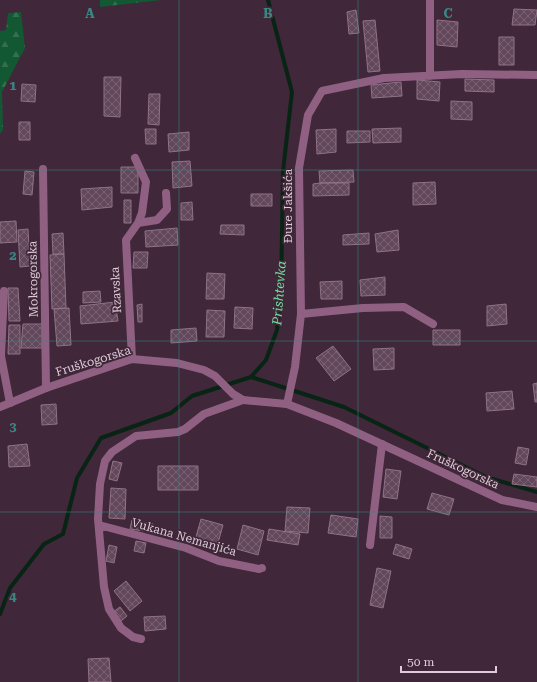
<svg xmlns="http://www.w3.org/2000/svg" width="537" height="682" font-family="'Roboto Serif',serif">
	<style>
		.forest { fill: url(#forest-firs) }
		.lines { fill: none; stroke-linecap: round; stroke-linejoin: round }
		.stream { stroke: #082414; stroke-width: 4 }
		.building { fill: url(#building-cross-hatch); stroke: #907287 }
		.minor { stroke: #906083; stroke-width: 8 }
		.tertiary { stroke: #906083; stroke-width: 8 }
		.grid { fill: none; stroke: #388783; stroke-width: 1; stroke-opacity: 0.55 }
		.labels { text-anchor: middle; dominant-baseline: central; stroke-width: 3.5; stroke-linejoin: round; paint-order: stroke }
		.street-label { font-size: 12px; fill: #decdd9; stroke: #402739 }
		.water-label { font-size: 13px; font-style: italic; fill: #6fe19d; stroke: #402739 }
		.grid-label { font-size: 13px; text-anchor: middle; font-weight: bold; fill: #388783; stroke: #402739; stroke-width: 3.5; stroke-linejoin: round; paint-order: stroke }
	</style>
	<defs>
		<pattern id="forest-firs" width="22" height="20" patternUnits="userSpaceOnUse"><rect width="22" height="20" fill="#125833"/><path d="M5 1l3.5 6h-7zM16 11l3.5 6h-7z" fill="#346f50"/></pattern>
		<pattern id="building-cross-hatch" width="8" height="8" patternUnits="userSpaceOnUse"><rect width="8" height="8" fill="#63475b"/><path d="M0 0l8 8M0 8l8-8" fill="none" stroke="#796072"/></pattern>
	</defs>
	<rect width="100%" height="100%" fill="#402739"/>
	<path class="forest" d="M 100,0 L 161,0 L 100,7 Z
		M 21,12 L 25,48 L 2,92 L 3,130 L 0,134 L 0,31 L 6,30 L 8,13 Z"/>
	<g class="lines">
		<path class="stream" d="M 251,377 L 344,407 L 486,477 L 537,492
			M 0,614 L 10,588 L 44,544 L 63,534 L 77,478 L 101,438 L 171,413 L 192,396 L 251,377 L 266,360 L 277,330 L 281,295 L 283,171 L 292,92 L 268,0"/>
	</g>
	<path class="building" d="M 514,9 L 537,10 L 535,25 L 512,25 Z
		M 356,10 L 359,33 L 349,34 L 347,12 Z
		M 375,20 L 380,71 L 368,72 L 363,21 Z
		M 437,20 L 458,22 L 457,47 L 437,45 Z
		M 499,37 L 514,37 L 514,65 L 499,65 Z
		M 104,77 L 121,77 L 120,117 L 104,116 Z
		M 465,79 L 494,80 L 494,92 L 465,91 Z
		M 417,80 L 440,82 L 439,101 L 417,99 Z
		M 401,82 L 402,96 L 372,98 L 371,85 Z
		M 22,84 L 36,85 L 35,102 L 21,101 Z
		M 149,94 L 160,94 L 159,125 L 148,124 Z
		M 451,101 L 472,102 L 472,120 L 451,119 Z
		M 19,122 L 30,122 L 30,140 L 19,140 Z
		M 401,128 L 401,142 L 373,143 L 372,129 Z
		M 145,129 L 156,129 L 156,144 L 146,144 Z
		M 336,129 L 336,152 L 317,154 L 316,130 Z
		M 347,131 L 370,131 L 370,142 L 347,143 Z
		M 189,132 L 189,150 L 169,152 L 168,134 Z
		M 190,161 L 192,186 L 173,188 L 172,162 Z
		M 121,167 L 138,167 L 138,193 L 121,193 Z
		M 353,170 L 354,182 L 320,183 L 319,171 Z
		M 25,171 L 34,172 L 32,195 L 23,194 Z
		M 435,182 L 436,204 L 413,205 L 413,183 Z
		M 320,183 L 349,183 L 349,195 L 313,196 L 313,184 Z
		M 112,187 L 112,207 L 82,210 L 81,189 Z
		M 251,194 L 272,194 L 272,206 L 251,206 Z
		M 124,200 L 131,200 L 131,223 L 124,223 Z
		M 192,202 L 193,220 L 181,220 L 181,203 Z
		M 16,221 L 17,242 L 0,243 L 0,222 Z
		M 221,225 L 244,225 L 244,235 L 220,234 Z
		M 177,228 L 178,245 L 146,247 L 145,231 Z
		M 28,229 L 30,266 L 20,267 L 18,230 Z
		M 398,230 L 399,250 L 377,252 L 375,234 Z
		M 63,233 L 64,254 L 53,254 L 52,234 Z
		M 369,233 L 369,244 L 343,245 L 343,235 Z
		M 134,252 L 148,252 L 147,268 L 133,268 Z
		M 64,254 L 66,308 L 52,309 L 50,255 Z
		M 207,273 L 225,274 L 224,299 L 206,299 Z
		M 385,277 L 385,295 L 361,296 L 360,280 Z
		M 342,281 L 342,299 L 321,299 L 320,282 Z
		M 8,288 L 18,288 L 20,321 L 9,321 Z
		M 100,291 L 101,302 L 83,303 L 83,292 Z
		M 115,302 L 118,321 L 81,324 L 80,306 Z
		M 142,304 L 142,322 L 138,322 L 137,305 Z
		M 506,304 L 507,324 L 487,326 L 487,306 Z
		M 235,307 L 253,308 L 252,329 L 234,328 Z
		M 69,308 L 71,345 L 57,346 L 54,309 Z
		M 207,310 L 225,311 L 224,337 L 206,337 Z
		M 23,324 L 44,324 L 42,348 L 21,348 Z
		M 9,325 L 20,325 L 20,354 L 8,354 Z
		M 196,328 L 197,341 L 171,343 L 171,330 Z
		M 433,330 L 460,330 L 460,345 L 433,345 Z
		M 333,346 L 351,369 L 334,381 L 316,358 Z
		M 394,348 L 394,369 L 374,370 L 373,349 Z
		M 537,383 L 537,402 L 535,402 L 533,384 Z
		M 512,391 L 514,409 L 487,411 L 486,393 Z
		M 56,404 L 57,424 L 42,425 L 41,405 Z
		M 27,444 L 30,466 L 9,467 L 8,446 Z
		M 518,447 L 529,449 L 526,465 L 515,463 Z
		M 113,461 L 122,463 L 117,481 L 109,479 Z
		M 158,466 L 198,466 L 198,490 L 158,490 Z
		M 386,469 L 401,471 L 397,499 L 383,497 Z
		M 514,474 L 537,477 L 537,487 L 512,484 Z
		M 111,488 L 126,489 L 125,519 L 109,518 Z
		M 432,493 L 454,499 L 449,515 L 427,509 Z
		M 287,507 L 310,508 L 308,533 L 285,531 Z
		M 331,515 L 358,519 L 356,537 L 328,533 Z
		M 380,516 L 392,517 L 392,538 L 380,538 Z
		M 201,519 L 223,525 L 216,550 L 194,544 Z
		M 132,520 L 153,524 L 152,532 L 130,529 Z
		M 243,525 L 264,531 L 258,555 L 237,549 Z
		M 269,529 L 300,534 L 298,545 L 267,540 Z
		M 136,541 L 146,543 L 144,553 L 134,551 Z
		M 396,544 L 412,549 L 409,559 L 393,554 Z
		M 109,545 L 117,547 L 114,563 L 106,561 Z
		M 377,568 L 391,571 L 383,608 L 370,605 Z
		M 126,581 L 142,601 L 130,611 L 114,591 Z
		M 120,607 L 127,616 L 121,621 L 113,612 Z
		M 165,616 L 166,629 L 145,631 L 144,617 Z
		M 109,658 L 111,682 L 89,682 L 88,659 Z"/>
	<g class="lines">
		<path class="minor" d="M 430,76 L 430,0
			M 135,158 L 146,182 L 142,213 L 138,223
			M 43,169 L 46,388
			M 4,291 L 1,356 L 10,403
			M 301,314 L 363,308 L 404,307 L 433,324
			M 132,359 L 126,240 L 138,223 L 157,220 L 167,209 L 166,193
			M 287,404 L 295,367 L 301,314 L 299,168 L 308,115 L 322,91 L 384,78 L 462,74 L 537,75
			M 99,525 L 186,548 L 219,561 L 259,569 L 262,568
			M 370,545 L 382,444
			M 141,639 L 133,637 L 121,628 L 109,609 L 104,587 L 98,519 L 100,484 L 105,461 L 112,452 L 136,436 L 178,432 L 185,429 L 204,414 L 243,400"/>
		<path class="tertiary" d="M 0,407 L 46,388 L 132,359 L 177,363 L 204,370 L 215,376 L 233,394 L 243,400 L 287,404 L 336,423 L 502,500 L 537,507"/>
	</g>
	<path class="grid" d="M 179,0 L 179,682M 358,0 L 358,682M 0,170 L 537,170M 0,341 L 537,341M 0,512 L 537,512"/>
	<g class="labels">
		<g class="street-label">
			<text transform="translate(288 206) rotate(-90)">Đure Jakšića</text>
			<text transform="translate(33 279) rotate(-91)">Mokrogorska</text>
			<text transform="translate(116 290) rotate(-93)">Rzavska</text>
			<text transform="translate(93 361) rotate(-17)">Fruškogorska</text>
			<text transform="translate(463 469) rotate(25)">Fruškogorska</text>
			<text transform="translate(184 537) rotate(16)">Vukana Nemanjića</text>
		</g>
		<g class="water-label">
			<text transform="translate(279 293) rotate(-86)">Prishtevka</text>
		</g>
	</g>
	<g class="grid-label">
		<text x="90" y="18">A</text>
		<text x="268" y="18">B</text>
		<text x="448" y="18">C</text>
		<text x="13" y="90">1</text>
		<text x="13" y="260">2</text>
		<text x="13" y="431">3</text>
		<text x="13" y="601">4</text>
	</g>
	<path d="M401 666v6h95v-6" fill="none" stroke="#decdd9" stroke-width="2"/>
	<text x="407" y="666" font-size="12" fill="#decdd9" stroke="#402739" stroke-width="3" paint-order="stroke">50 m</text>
</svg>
